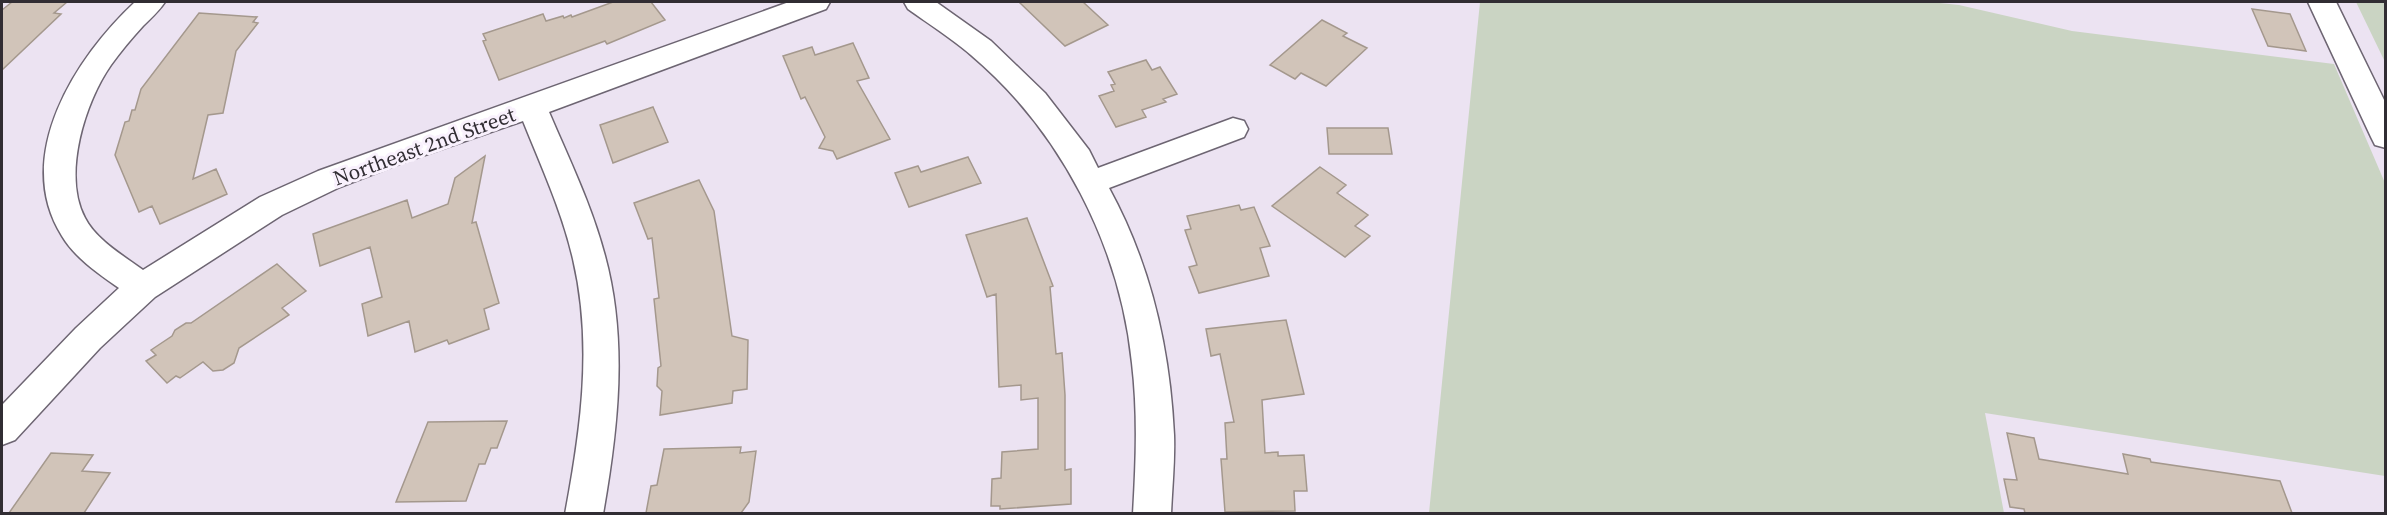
<svg xmlns="http://www.w3.org/2000/svg" width="2387" height="515" font-family="'Source Serif 4',serif">
	<style>
		.green { fill: #cad4c3 }
		.building { fill: #d1c4b9; stroke: #a4988d; stroke-width: 1.5 }
		.lines { fill: none; stroke-linecap: round; stroke-linejoin: round }
		.minor-casing { stroke: #6d6572; stroke-width: 3 }
		.minor { fill: #fff; fill-rule: evenodd }
		.labels { text-anchor: middle; dominant-baseline: central; stroke-width: 6; stroke-linejoin: round; paint-order: stroke }
		.street-label { font-size: 21px; fill: #312d33; stroke: #f9f1fd }
	</style>
	<rect width="100%" height="100%" fill="#ece3f2"/>
	<path class="green" d="M 1480,2 L 1930,2 L 1959,5 L 2072,31 L 2334,64 L 2385,183 L 2385,476 L 1985,413 L 2004,513 L 1429,513 Z
		M 2356,2 L 2385,2 L 2385,62 Z"/>
	<path class="building" d="M 12,2 L 67,2 L 54,13 L 61,14 L 2,70 L 2,10 Z
		M 613,2 L 651,2 L 665,20 L 607,44 L 605,41 L 499,80 L 483,41 L 486,40 L 483,34 L 543,14 L 546,21 L 563,16 L 564,18 L 571,15 L 572,17 Z
		M 1019,2 L 1083,2 L 1108,25 L 1065,46 Z
		M 2252,9 L 2290,14 L 2306,51 L 2268,46 Z
		M 199,13 L 257,17 L 253,22 L 258,23 L 236,51 L 223,113 L 208,115 L 193,179 L 216,169 L 227,194 L 160,224 L 152,206 L 139,212 L 115,155 L 125,122 L 129,121 L 132,110 L 135,110 L 141,89 Z
		M 1322,20 L 1347,33 L 1343,36 L 1367,48 L 1326,86 L 1301,73 L 1295,79 L 1270,65 Z
		M 853,43 L 869,78 L 857,81 L 890,139 L 837,159 L 833,151 L 819,148 L 825,137 L 805,97 L 801,99 L 783,56 L 812,47 L 815,55 Z
		M 1146,60 L 1152,70 L 1160,67 L 1177,94 L 1163,99 L 1166,102 L 1142,110 L 1146,117 L 1116,127 L 1099,96 L 1114,91 L 1111,85 L 1115,84 L 1108,72 Z
		M 653,107 L 668,142 L 613,163 L 600,125 Z
		M 1327,128 L 1388,128 L 1392,154 L 1329,154 Z
		M 485,156 L 472,223 L 476,222 L 499,303 L 484,309 L 489,329 L 449,344 L 447,340 L 415,352 L 409,321 L 368,336 L 362,304 L 382,297 L 370,247 L 320,266 L 313,234 L 407,200 L 412,218 L 448,204 L 455,178 Z
		M 968,157 L 981,183 L 909,207 L 895,173 L 918,166 L 921,172 Z
		M 1320,167 L 1346,185 L 1337,193 L 1368,215 L 1355,226 L 1370,236 L 1345,257 L 1272,206 Z
		M 699,180 L 714,211 L 732,336 L 748,340 L 747,389 L 733,391 L 732,403 L 660,415 L 662,391 L 657,386 L 658,368 L 661,366 L 654,299 L 659,298 L 652,238 L 648,239 L 634,203 Z
		M 1239,205 L 1241,210 L 1254,207 L 1270,246 L 1260,248 L 1269,276 L 1199,293 L 1189,267 L 1197,265 L 1185,230 L 1191,229 L 1187,216 Z
		M 1027,218 L 1053,286 L 1050,287 L 1056,354 L 1062,353 L 1065,395 L 1065,470 L 1071,469 L 1071,504 L 1000,509 L 1000,506 L 991,506 L 992,479 L 1001,478 L 1002,452 L 1038,449 L 1038,398 L 1021,400 L 1021,385 L 999,387 L 996,294 L 987,297 L 966,235 Z
		M 277,264 L 306,291 L 282,308 L 289,315 L 239,348 L 234,363 L 223,370 L 213,371 L 203,362 L 180,378 L 176,376 L 167,383 L 146,361 L 156,355 L 151,350 L 172,336 L 175,330 L 186,323 L 191,323 Z
		M 1286,320 L 1304,394 L 1262,400 L 1265,453 L 1278,452 L 1278,456 L 1304,455 L 1307,491 L 1294,491 L 1295,511 L 1225,512 L 1221,459 L 1227,459 L 1225,423 L 1234,422 L 1220,354 L 1211,356 L 1206,329 Z
		M 507,421 L 497,448 L 491,448 L 485,464 L 479,464 L 466,501 L 396,502 L 428,422 Z
		M 2007,433 L 2034,438 L 2039,459 L 2128,474 L 2123,454 L 2150,459 L 2151,462 L 2280,481 L 2292,513 L 2025,513 L 2024,509 L 2010,507 L 2004,479 L 2017,480 Z
		M 741,447 L 740,453 L 756,451 L 749,502 L 741,513 L 646,513 L 651,486 L 657,485 L 664,449 Z
		M 51,453 L 93,455 L 82,471 L 110,473 L 84,513 L 9,513 Z"/>
	<g class="lines">
		<g class="minor-casing">
			<path id="minor" d="M 135,2 L 165,2 C 159,11 151,18 143,26 C 132,38 121,51 111,65 C 85,102 62,175 85,218 C 96,240 124,256 143,270 L 260,197 L 318,171 L 789,2 L 830,2 L 826,9 L 549,112 C 569,159 592,206 605,256 C 628,341 618,429 603,514 L 565,514 C 581,429 593,344 573,259 C 562,211 541,166 523,121 L 402,163 L 340,187 L 282,215 L 155,297 L 100,348 L 15,440 L 2,445 L 2,405 L 76,328 L 119,288 C 99,274 75,258 62,236 C 12,156 76,57 135,2 Z
				M 904,2 L 936,2 L 991,41 L 1045,93 L 1089,150 L 1098,168 L 1233,118 L 1244,121 L 1248,129 L 1244,137 L 1109,188 C 1151,265 1170,349 1174,435 C 1175,461 1172,488 1171,514 L 1133,514 C 1136,463 1138,413 1132,363 C 1120,246 1061,131 971,55 C 951,38 929,24 908,9 Z
				M 2308,2 L 2336,2 L 2386,104 L 2386,148 L 2375,145 L 2371,137 Z"/>
		</g>
		<use href="#minor" class="minor"/>
	</g>
	<g class="labels">
		<g class="street-label">
			<text transform="translate(424 146) rotate(-20)">Northeast 2nd Street</text>
		</g>
	</g>
	<rect width="2387" height="515" fill="none" stroke="#312d33" stroke-width="6"/>
</svg>
